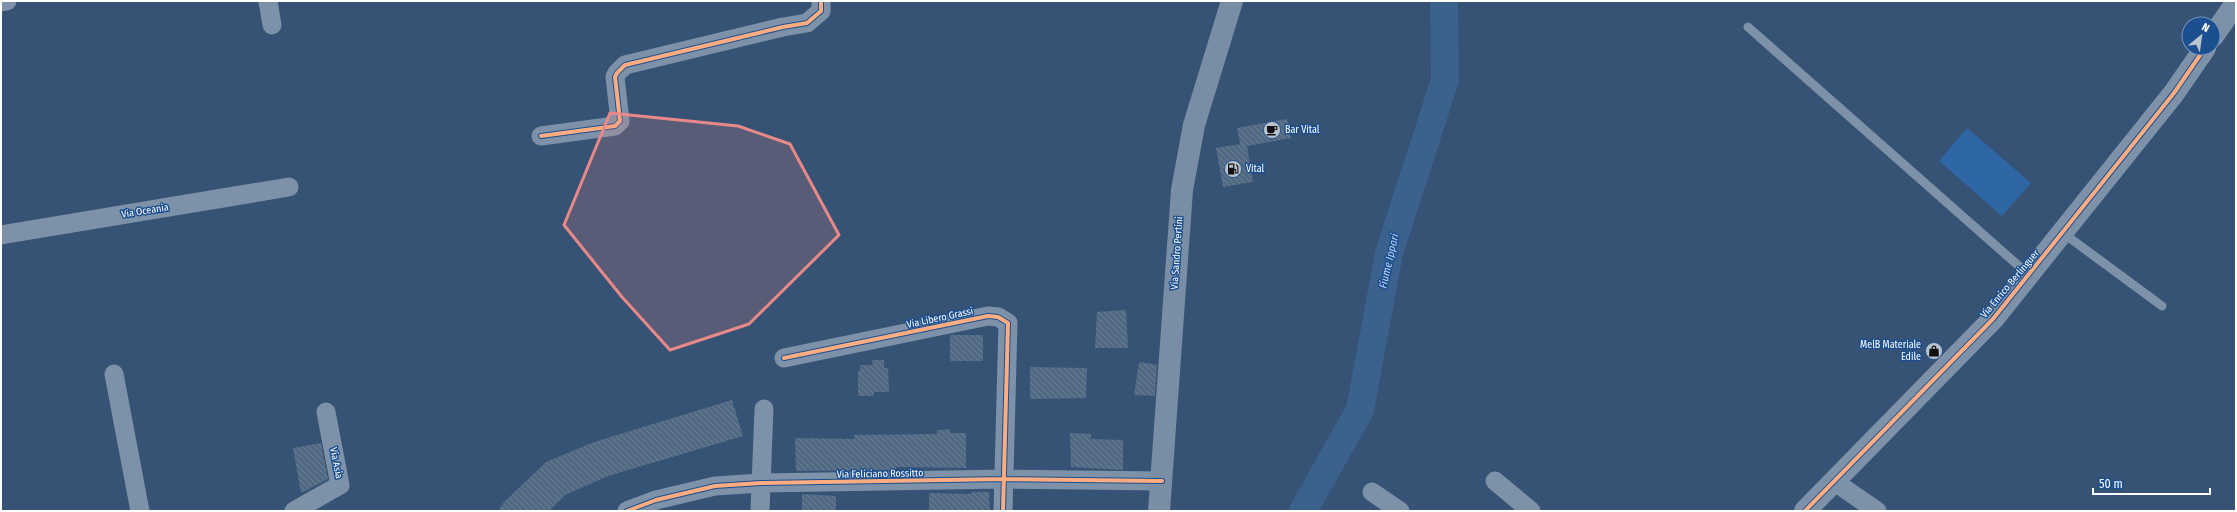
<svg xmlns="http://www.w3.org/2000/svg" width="2237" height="512" font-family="'Fira Sans Condensed',sans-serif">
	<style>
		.green { fill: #2f66a5 }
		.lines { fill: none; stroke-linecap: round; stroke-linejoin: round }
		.river { stroke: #3b618d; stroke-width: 28 }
		.building { fill: url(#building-back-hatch) }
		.service { stroke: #7d92a8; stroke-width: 9 }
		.minor { stroke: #7d92a8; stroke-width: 19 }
		.tertiary { stroke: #7d92a8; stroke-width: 22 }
		.secondary { stroke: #798da4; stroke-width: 22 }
		.cycleway-casing { stroke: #1b4f8f; stroke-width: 6 }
		.cycleway { stroke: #ffac80; stroke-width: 4 }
		.marked { fill: #e88989; fill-opacity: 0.2; stroke: #e88989; stroke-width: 3; stroke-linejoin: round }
		.labels { text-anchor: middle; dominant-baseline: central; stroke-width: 3; stroke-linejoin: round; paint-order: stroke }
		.poi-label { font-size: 10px; fill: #fff; stroke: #1b4f8f; text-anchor: start }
		.street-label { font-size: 10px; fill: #fff; stroke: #1b4f8f }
		.water-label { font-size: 11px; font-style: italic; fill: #b5d3f5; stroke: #1b4f8f }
	</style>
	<defs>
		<pattern id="building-back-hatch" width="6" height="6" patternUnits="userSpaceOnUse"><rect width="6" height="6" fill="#526984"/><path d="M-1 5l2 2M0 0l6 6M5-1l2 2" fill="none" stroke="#6c8096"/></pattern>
	</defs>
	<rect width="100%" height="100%" fill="#365274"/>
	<path class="green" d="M 1967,128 L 2031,183 L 2002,216 L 1939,161 Z"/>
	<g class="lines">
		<path class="river" d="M 1303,511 L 1360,410 L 1389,253 L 1445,80 L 1444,1"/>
	</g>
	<path class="building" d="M 1287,119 L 1291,138 L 1247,146 L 1253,182 L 1223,187 L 1216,148 L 1240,144 L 1237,128 Z
		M 1126,310 L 1128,348 L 1095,348 L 1097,312 Z
		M 950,335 L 983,335 L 983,361 L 950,361 Z
		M 872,360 L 884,360 L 884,368 L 888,368 L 889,392 L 874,392 L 874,396 L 858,396 L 858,371 L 860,371 L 860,365 L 873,365 Z
		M 1139,362 L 1157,365 L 1155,396 L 1134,395 Z
		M 1030,367 L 1087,368 L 1086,398 L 1030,399 Z
		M 732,400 L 743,436 L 608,476 L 565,495 L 549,511 L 498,511 L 505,501 L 546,462 L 594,442 Z
		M 950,429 L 950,433 L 966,433 L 966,468 L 896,467 L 896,470 L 796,471 L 795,438 L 854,439 L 854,435 L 937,434 L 937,430 Z
		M 1070,433 L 1091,434 L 1091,439 L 1123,440 L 1123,470 L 1071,467 Z
		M 321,443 L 328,479 L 301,493 L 293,448 Z
		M 971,492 L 989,492 L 990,511 L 929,511 L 929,493 L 971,494 Z
		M 802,494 L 836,496 L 836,511 L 802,511 Z"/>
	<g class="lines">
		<path class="service" d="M 1748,27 L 2029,275
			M 2063,233 L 2162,306"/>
		<path class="minor" d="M 268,1 L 272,25
			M 1,2 L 7,1
			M 541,136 L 615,126 L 620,121 L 615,77 L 617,73 L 625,65 L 783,27 L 807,23 L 821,11 L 821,1
			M 1,235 L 289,187
			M 784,358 L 988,316 L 998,317 L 1008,323 L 1003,511
			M 114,374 L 140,511
			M 1495,481 L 1531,511
			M 1835,482 L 1877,511
			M 1372,492 L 1400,511
			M 294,511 L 340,485 L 326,412
			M 627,511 L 656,500 L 715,486 L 761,483 L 1005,479 L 1162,481
			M 760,511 L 764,409"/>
		<path class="tertiary" d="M 2213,36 L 2236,3
			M 1805,511 L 1993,319 L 2174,93 L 2205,48"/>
		<path class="secondary" d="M 1159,511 L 1182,190 L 1194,125 L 1232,1"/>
		<g class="cycleway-casing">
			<path id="cycleway" d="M 541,136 L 615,126 L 620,121 L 615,77 L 617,73 L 625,65 L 783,27 L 807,23 L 821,11 L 821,1
				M 784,358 L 988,316 L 998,317 L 1008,323 L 1003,511
				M 627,511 L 656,500 L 715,486 L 761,483 L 1005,479 L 1162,481
				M 1805,511 L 1993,319 L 2174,93 L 2205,48"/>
		</g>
		<use href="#cycleway" class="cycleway"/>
	</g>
	<path class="marked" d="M 610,113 L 738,126 L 790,144 L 839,235 L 749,324 L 670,350 L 622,297 L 564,225 Z"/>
	<defs>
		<g id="cafe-disc" transform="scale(0.9)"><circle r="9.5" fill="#b9c2ce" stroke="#1b4f8f"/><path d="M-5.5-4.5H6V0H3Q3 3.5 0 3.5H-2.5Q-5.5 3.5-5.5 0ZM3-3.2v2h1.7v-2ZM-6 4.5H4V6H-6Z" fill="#111"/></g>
		<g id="fuel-disc" transform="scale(0.9)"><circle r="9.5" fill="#b9c2ce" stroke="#1b4f8f"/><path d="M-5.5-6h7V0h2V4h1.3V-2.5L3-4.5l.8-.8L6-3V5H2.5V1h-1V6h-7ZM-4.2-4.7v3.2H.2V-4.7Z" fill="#111"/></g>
		<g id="shop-disc" transform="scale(0.9)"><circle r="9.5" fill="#b9c2ce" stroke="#1b4f8f"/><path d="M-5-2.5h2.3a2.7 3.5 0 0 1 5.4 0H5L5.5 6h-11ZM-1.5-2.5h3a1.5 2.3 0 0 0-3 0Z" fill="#111"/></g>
	</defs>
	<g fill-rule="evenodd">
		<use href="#cafe-disc" x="1272" y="130"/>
		<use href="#fuel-disc" x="1233" y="169"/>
		<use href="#shop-disc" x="1934" y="351"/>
	</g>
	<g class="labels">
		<g class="poi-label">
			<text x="1285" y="130">Bar Vital</text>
			<text x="1246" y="169">Vital</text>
			<text x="1921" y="345" text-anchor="end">MelB Materiale<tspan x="1921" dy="12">Edile</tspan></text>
		</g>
		<g class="street-label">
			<text transform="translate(145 211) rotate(-9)">Via Oceania</text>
			<text transform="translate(1177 253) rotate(-86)">Via Sandro Pertini</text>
			<text transform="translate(2010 284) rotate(-50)">Via Enrico Berlinguer</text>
			<text transform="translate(940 318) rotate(-12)">Via Libero Grassi</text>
			<text transform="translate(336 463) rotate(79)">Via Asia</text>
			<text transform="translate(880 474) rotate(-1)">Via Feliciano Rossitto</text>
		</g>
		<g class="water-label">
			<text transform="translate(1389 261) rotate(-77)">Fiume Ippari</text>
		</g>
	</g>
	<rect width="2237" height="512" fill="none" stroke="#ffffff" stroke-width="4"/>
	<g transform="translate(2201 36) rotate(29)"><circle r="19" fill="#1b4f8f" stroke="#7695bc"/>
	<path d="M0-3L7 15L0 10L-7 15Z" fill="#b9c2ce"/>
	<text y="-6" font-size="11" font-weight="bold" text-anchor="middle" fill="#ffffff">N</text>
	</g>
	<path d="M2093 488v6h117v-6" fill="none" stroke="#ffffff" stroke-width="2"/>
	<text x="2099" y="488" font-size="12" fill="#ffffff" stroke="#1b4f8f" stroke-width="3" paint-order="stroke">50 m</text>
</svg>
